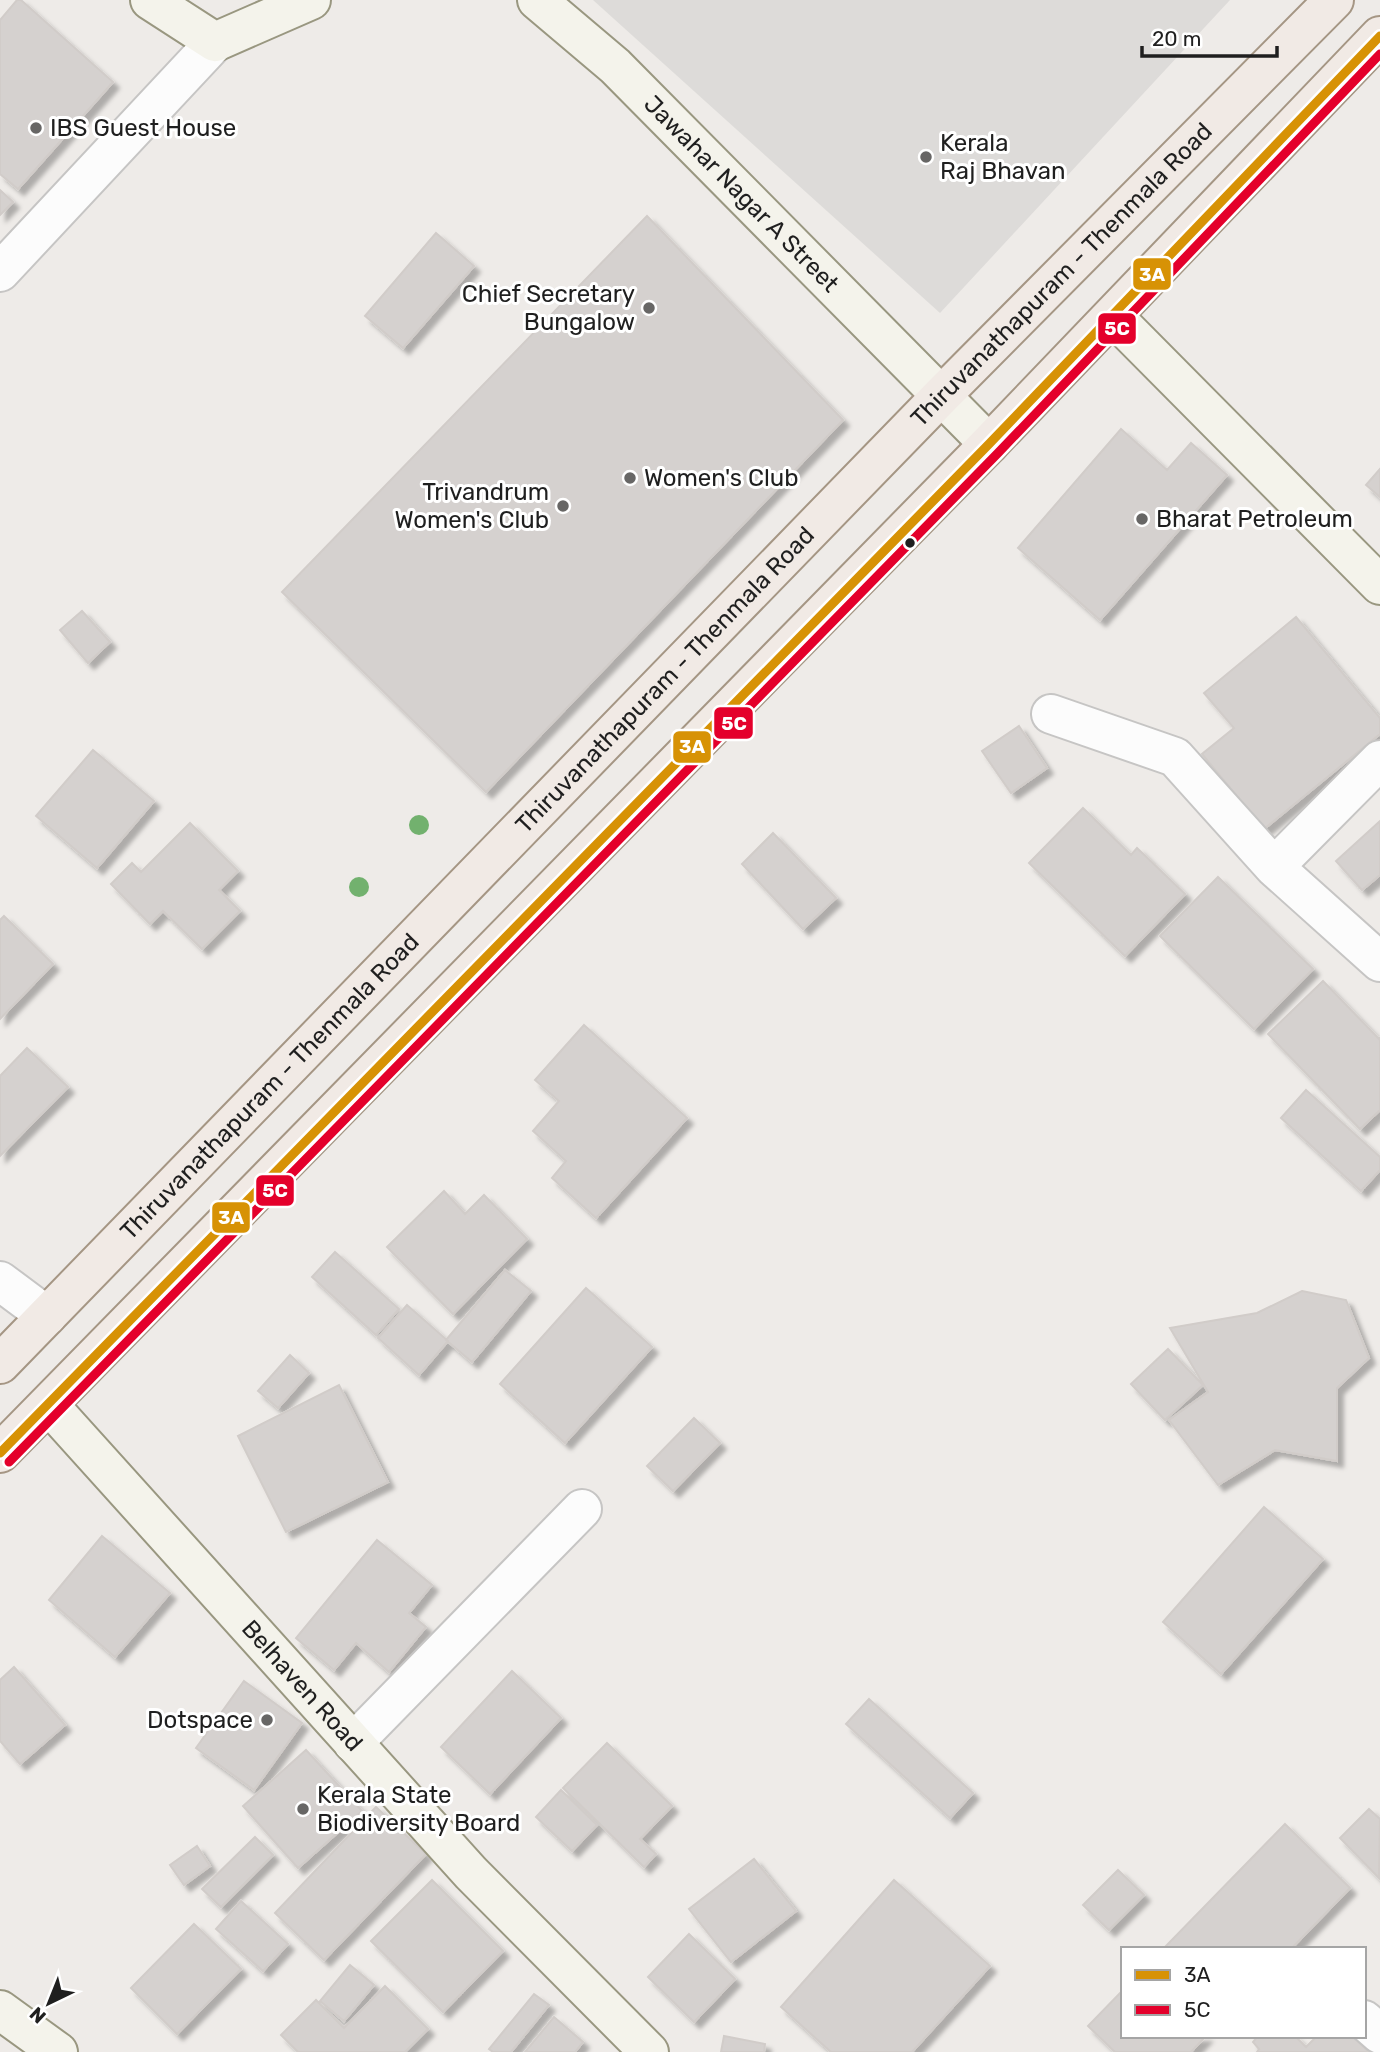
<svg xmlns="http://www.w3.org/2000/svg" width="1380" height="2052" font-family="Rubik,sans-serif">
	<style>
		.residential { fill: #dddbd9 }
		.building { fill: #d5d1cf; stroke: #d1ccc9; stroke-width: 2; filter: url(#shadow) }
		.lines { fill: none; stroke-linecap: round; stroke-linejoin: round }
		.street-casing { stroke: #c6c5c4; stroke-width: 42 }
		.secondary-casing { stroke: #999780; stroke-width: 42 }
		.primary-casing { stroke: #a59684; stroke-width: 42 }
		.street { stroke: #fcfcfc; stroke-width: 38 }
		.secondary { stroke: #f4f3eb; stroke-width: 38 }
		.primary { stroke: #f1eae5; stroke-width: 38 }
		.bus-1-casing { stroke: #fff; stroke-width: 14 }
		.bus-2-casing { stroke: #fff; stroke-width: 14 }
		.bus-1 { stroke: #d79205; stroke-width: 9 }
		.bus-2 { stroke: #e4002b; stroke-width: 9 }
		.tree { fill: #72b16e }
		.poi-dot { fill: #676665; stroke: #fff; stroke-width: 2.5 }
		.bus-dot { fill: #1f1f1f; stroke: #fff; stroke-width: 2.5 }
		.labels { text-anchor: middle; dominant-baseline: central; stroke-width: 6; stroke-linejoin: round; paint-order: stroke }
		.poi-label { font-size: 24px; fill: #1f1f1f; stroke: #fff; text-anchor: start }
		.street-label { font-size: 24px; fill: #1f1f1f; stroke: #fff }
		.line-badge { stroke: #fff; stroke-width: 2.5 }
		.badge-label { font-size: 19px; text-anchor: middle; font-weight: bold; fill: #fff }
	</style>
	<defs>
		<filter id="shadow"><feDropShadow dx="6" dy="6" stdDeviation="2" flood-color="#0004"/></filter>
	</defs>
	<rect width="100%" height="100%" fill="#eeebe8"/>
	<path class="residential" d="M 593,0 L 1230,0 L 940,313 Z"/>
	<path class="building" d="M 17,0 L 21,0 L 113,82 L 18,189 L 0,174 L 0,20 Z
		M 0,190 L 13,202 L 0,215 Z
		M 647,216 L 843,420 L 486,792 L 282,592 Z
		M 436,233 L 474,266 L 403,348 L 365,316 Z
		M 1121,429 L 1167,470 L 1191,443 L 1227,475 L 1100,620 L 1018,548 Z
		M 1380,469 L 1380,497 L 1366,485 Z
		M 82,611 L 110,642 L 88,663 L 60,630 Z
		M 1296,617 L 1380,718 L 1380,734 L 1264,829 L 1202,754 L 1234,728 L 1204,693 Z
		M 1019,726 L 1047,768 L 1011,793 L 982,751 Z
		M 93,750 L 154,801 L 97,868 L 36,816 Z
		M 1083,808 L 1131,855 L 1137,848 L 1185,894 L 1125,956 L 1029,863 Z
		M 1380,821 L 1380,875 L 1362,890 L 1336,861 Z
		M 190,823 L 238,871 L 219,890 L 240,911 L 202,949 L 163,911 L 150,924 L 111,884 L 132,863 L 141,872 Z
		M 773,833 L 836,898 L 803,929 L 742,864 Z
		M 1218,877 L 1313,969 L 1254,1029 L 1160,936 Z
		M 4,916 L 53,964 L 0,1019 L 0,920 Z
		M 1323,981 L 1379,1039 L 1380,1038 L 1380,1110 L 1360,1129 L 1268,1034 Z
		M 584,1025 L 687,1118 L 596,1218 L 552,1178 L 566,1161 L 533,1131 L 559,1101 L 535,1080 Z
		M 27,1048 L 68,1087 L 0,1156 L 0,1076 Z
		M 1306,1090 L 1380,1157 L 1380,1170 L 1361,1191 L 1281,1118 Z
		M 444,1191 L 465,1214 L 484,1195 L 527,1239 L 453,1314 L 387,1247 Z
		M 335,1252 L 399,1309 L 376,1335 L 312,1277 Z
		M 505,1270 L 531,1291 L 472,1362 L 446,1340 Z
		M 586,1288 L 652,1347 L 565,1443 L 500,1384 Z
		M 1302,1291 L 1346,1300 L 1369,1358 L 1337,1388 L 1337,1461 L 1275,1450 L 1218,1485 L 1169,1420 L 1208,1392 L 1170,1328 L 1257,1313 Z
		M 407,1305 L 448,1341 L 419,1375 L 378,1338 Z
		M 1168,1349 L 1203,1385 L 1165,1420 L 1131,1384 Z
		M 290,1355 L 309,1373 L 278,1408 L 258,1391 Z
		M 339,1385 L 388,1482 L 286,1532 L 238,1436 Z
		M 694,1418 L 720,1443 L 673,1491 L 647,1466 Z
		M 1264,1507 L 1323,1559 L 1221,1674 L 1163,1622 Z
		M 102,1536 L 170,1593 L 115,1657 L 49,1600 Z
		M 377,1540 L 432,1585 L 409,1613 L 426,1627 L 389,1672 L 356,1643 L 334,1670 L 296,1638 Z
		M 14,1667 L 65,1725 L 20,1764 L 0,1741 L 0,1680 Z
		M 512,1671 L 561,1718 L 490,1794 L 441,1747 Z
		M 244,1681 L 302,1723 L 254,1790 L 196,1748 Z
		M 869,1699 L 973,1793 L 950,1818 L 846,1724 Z
		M 607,1743 L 672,1806 L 640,1839 L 656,1854 L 644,1867 L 563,1788 Z
		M 306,1750 L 362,1811 L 298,1868 L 243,1806 Z
		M 561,1790 L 597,1825 L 572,1851 L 536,1817 Z
		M 376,1807 L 426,1854 L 324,1960 L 275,1913 Z
		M 1369,1809 L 1380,1819 L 1379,1878 L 1340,1838 Z
		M 1285,1824 L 1350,1888 L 1291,1949 L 1163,1949 Z
		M 255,1837 L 273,1855 L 221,1907 L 202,1889 Z
		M 197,1846 L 210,1866 L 184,1885 L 170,1865 Z
		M 754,1859 L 796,1911 L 731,1962 L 689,1909 Z
		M 1118,1870 L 1144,1895 L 1109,1930 L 1083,1905 Z
		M 432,1880 L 503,1951 L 443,2012 L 371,1941 Z
		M 894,1880 L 990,1966 L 912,2052 L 831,2052 L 781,2007 Z
		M 241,1901 L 288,1944 L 263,1971 L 216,1929 Z
		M 194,1924 L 241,1969 L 177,2034 L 131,1988 Z
		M 689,1934 L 735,1979 L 694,2022 L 648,1977 Z
		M 350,1965 L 374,1985 L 344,2021 L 320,2001 Z
		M 385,1986 L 428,2029 L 405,2052 L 298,2052 L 281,2035 L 316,2000 L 344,2028 Z
		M 1123,1990 L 1123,2036 L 1206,2036 L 1191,2052 L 1115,2052 L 1088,2026 Z
		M 534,1994 L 549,2005 L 511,2052 L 493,2052 L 489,2049 Z
		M 554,2017 L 583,2042 L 575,2052 L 525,2052 Z
		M 724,2036 L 765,2044 L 764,2052 L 721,2052 Z
		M 1258,2036 L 1295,2036 L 1306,2047 L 1317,2036 L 1352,2036 L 1369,2052 L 1257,2052 L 1259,2049 L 1253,2042 Z"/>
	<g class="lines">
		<g class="street-casing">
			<path id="street" d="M 0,272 L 215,42
				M 1051,714 L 1175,757 L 1274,867 L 1380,760
				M 1274,867 L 1380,962
				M 0,1281 L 47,1316
				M 353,1743 L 582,1509
				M 1364,2020 L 1380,2034"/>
		</g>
		<g class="secondary-casing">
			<g id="secondary">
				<path d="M 150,0 L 215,42 L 311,0"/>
				<path id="s1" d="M 537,0 L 615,66 L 989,444"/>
				<path d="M 1113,316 L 1380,585"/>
				<path id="s2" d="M 49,1405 L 471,1873 L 649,2052"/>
				<path d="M 0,2010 L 58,2052"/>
			</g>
		</g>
		<g class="primary-casing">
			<g id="primary">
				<path id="s3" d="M 0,1364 L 941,396 L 1334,0"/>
				<path d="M 0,1453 L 989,444 L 1380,36"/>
			</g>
		</g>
		<use href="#street" class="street"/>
		<use href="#secondary" class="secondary"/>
		<use href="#primary" class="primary"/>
		<g class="bus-1-casing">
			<path id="bus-1" d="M 0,1453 L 989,444 L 1380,36"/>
		</g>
		<g class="bus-2-casing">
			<path id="bus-2" d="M 9,1462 L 998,453 L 1380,54"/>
		</g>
		<use href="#bus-1" class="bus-1"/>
		<use href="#bus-2" class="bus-2"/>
	</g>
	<g class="tree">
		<circle cx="419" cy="825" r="10"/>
		<circle cx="359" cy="887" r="10"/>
	</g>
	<g class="poi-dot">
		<circle cx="36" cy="128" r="7"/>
		<circle cx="926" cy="157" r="7"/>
		<circle cx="649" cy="308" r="7"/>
		<circle cx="630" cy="478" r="7"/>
		<circle cx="563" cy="506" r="7"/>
		<circle cx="1142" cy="519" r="7"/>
		<circle cx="267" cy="1720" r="7"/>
		<circle cx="303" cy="1809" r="7"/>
	</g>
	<circle class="bus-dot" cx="910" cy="543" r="6"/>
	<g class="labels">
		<g class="poi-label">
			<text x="50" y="128">IBS Guest House</text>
			<text x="940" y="143">Kerala<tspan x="940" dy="28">Raj Bhavan</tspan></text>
			<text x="635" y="294" text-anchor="end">Chief Secretary<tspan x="635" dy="28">Bungalow</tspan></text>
			<text x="644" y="478">Women's Club</text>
			<text x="549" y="492" text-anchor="end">Trivandrum<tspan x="549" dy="28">Women's Club</tspan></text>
			<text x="1156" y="519">Bharat Petroleum</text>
			<text x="253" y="1720" text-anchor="end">Dotspace</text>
			<text x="317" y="1795">Kerala State<tspan x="317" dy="28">Biodiversity Board</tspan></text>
		</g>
		<g class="street-label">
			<text stroke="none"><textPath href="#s1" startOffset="282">Jawahar Nagar A Street</textPath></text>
			<text stroke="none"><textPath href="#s3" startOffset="1521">Thiruvanathapuram - Thenmala Road</textPath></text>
			<text stroke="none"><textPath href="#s3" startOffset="954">Thiruvanathapuram - Thenmala Road</textPath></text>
			<text stroke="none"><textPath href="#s3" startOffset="387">Thiruvanathapuram - Thenmala Road</textPath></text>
			<text stroke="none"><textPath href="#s2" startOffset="378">Belhaven Road</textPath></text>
		</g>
	</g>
	<g class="line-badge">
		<rect x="1132" y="257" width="40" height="34" rx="7" fill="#d79205"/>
		<rect x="1097" y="312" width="40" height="33" rx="7" fill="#e4002b"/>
		<rect x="713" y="706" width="41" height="34" rx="7" fill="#e4002b"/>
		<rect x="672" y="730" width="40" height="34" rx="7" fill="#d79205"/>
		<rect x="255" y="1174" width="40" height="33" rx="7" fill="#e4002b"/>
		<rect x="211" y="1201" width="40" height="33" rx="7" fill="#d79205"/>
	</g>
	<g class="badge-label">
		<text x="1152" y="281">3A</text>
		<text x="1117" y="335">5C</text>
		<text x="734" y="730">5C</text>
		<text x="692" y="753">3A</text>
		<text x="275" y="1197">5C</text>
		<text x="231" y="1224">3A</text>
	</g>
	<rect x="1121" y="1947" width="245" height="91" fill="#ffffff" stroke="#a5a5a5" stroke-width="2"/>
	<rect x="1135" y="1970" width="35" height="10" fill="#d79205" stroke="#a5a5a5" stroke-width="2"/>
	<text x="1184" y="1982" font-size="21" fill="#1f1f1f">3A</text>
	<rect x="1135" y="2005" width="35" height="10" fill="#e4002b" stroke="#a5a5a5" stroke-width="2"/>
	<text x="1184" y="2017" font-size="21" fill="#1f1f1f">5C</text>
	<g transform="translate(49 2003) rotate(223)" stroke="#ffffff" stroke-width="5" paint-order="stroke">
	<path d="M0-5L12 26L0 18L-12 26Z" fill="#1f1f1f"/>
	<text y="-10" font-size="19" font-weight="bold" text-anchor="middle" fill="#1f1f1f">N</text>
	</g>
	<path d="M1142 46v10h135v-10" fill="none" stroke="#1f1f1f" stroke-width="3.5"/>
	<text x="1152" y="46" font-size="21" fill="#1f1f1f" stroke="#ffffff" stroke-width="5" paint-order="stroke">20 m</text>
</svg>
